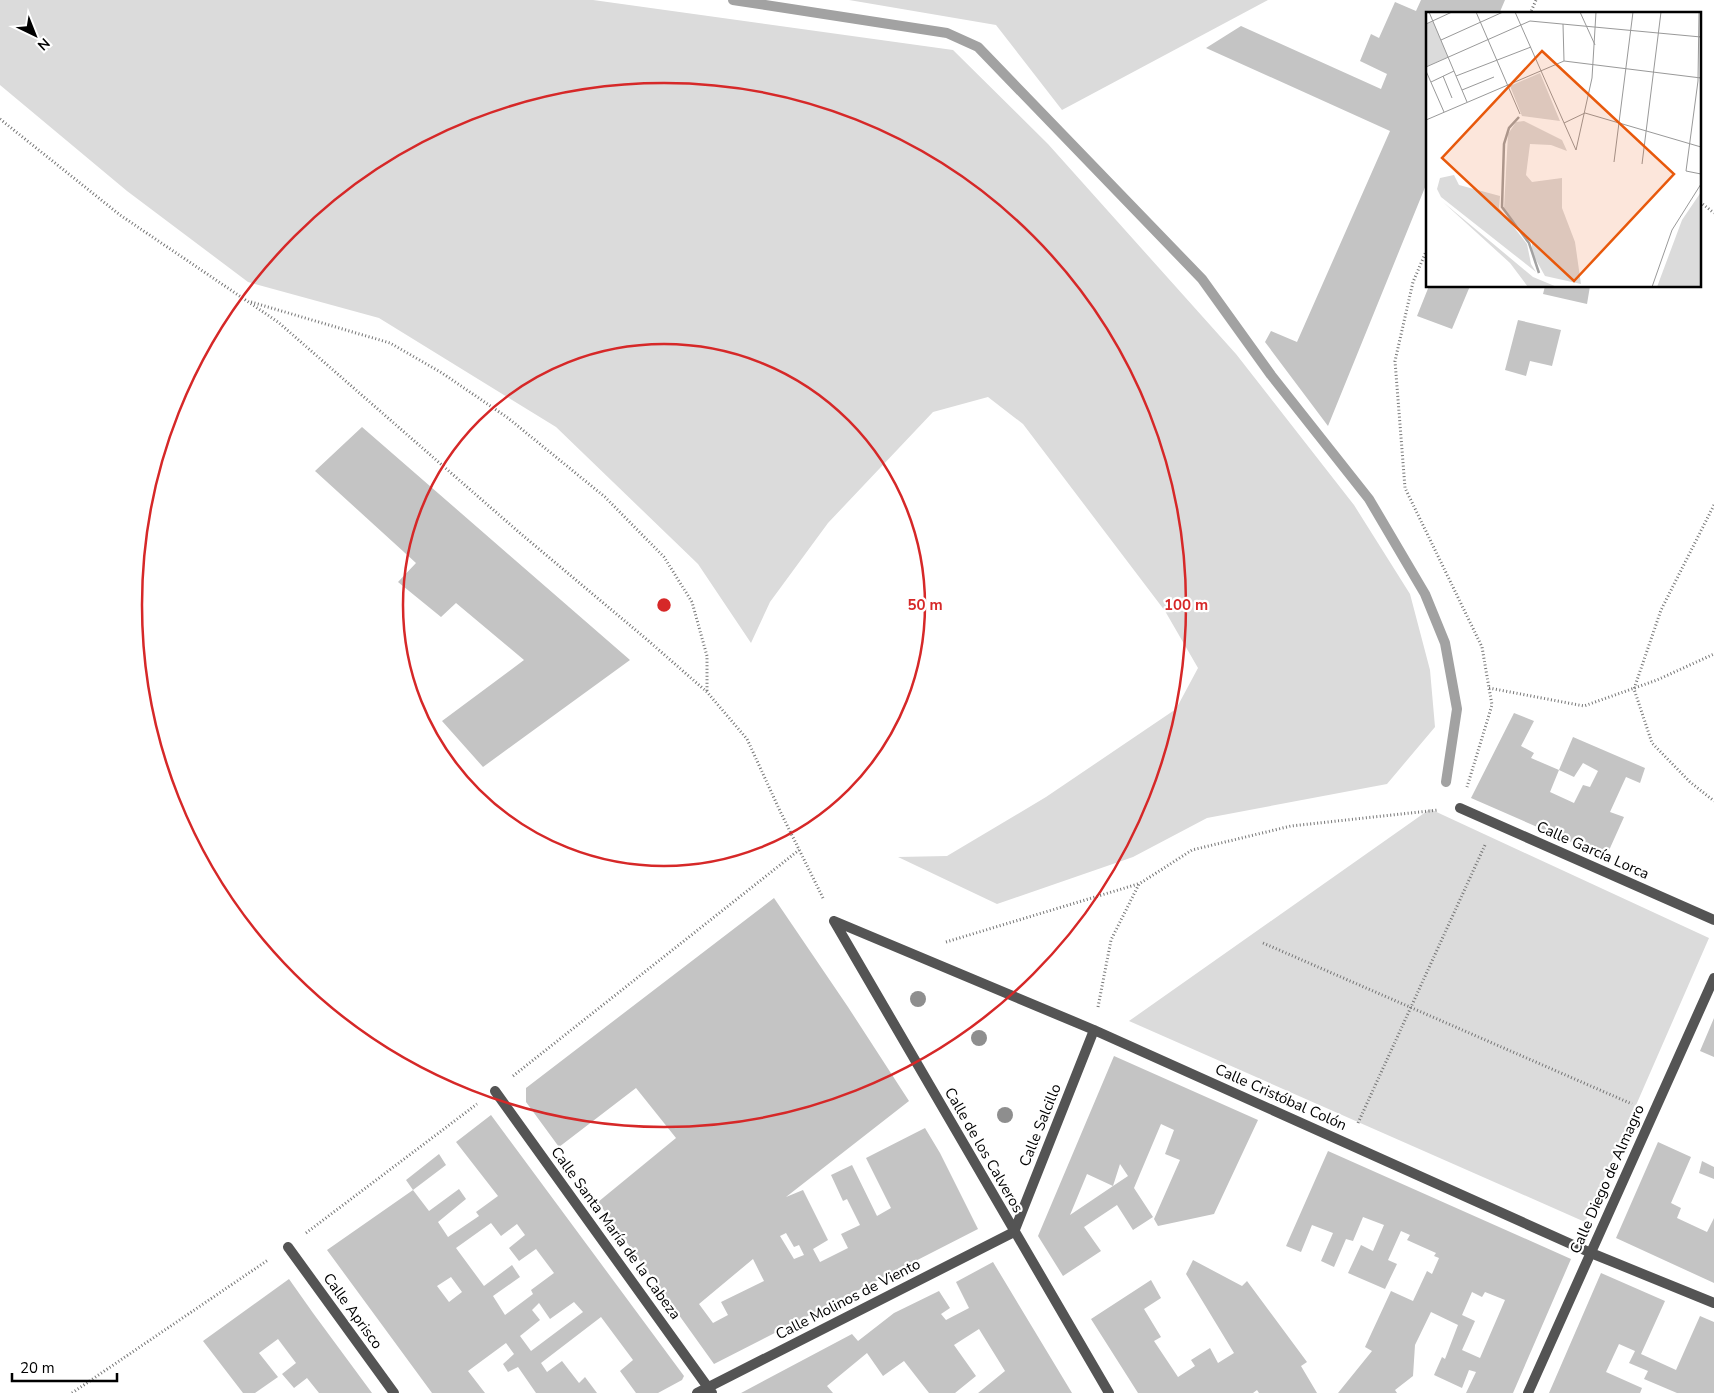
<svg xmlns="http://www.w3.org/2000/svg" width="1714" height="1393" font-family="'Nunito Sans',sans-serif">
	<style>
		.green { fill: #dbdbdb }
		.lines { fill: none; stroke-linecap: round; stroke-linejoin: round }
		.stream { stroke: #a2a2a2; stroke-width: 10 }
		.building { fill: #c4c4c4; fill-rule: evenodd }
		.path { stroke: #767676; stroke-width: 3; stroke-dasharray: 1 2.5; stroke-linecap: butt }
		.minor { stroke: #545454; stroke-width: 10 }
		.tree { fill: #8e8e8e }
		.ring { fill: none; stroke: #d62828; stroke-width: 2.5 }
		.labels { text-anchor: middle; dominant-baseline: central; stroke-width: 4.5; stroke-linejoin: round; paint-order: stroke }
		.street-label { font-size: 15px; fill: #000; stroke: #fff }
		.inset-river { fill: none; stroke: #a2a2a2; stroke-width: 2.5 }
		.inset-road { fill: none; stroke: #999; stroke-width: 1 }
		.view { fill: #e8590c; fill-opacity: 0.15; stroke: #e8590c; stroke-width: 2.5 }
		.inset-edge { fill: none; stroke: #000; stroke-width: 2.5 }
		.centre { fill: #d62828; stroke: #fff; stroke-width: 2.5 }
		.ring-label { font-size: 15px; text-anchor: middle; font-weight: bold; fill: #d62828; stroke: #fff; stroke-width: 4.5; stroke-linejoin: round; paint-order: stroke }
	</style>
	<rect width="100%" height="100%" fill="#fff"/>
	<path class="green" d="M 0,0 L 593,0 L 953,50 L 1048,144 L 1236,354 L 1354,505 L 1410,594 L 1430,670 L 1435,727 L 1387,784 L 1207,818 L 1133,857 L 997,904 L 898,857 L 947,856 L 1046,797 L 1176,709 L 1198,668 L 1165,611 L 1023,424 L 988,397 L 933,412 L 828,523 L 770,602 L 751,643 L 698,564 L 556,427 L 379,318 L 248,282 L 127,191 L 0,85 Z
		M 849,0 L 1268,0 L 1062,110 L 996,25 Z
		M 1430,809 L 1709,938 L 1585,1222 L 1129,1021 Z"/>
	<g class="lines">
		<path class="stream" d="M 733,0 L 947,33 L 978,47 L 1202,279 L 1271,375 L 1369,499 L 1425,594 L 1445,643 L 1457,709 L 1446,782"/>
	</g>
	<path class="building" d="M 1421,0 L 1505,0 L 1499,14 L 1428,14 L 1428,180 L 1328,426 L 1265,342 L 1271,331 L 1297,342 L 1390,131 L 1206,48 L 1241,26 L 1381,89 L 1387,74 L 1360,61 L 1371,34 L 1379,38 L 1395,2 L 1416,11 Z
		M 1429,286 L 1470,286 L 1452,329 L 1417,316 Z
		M 1545,286 L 1590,286 L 1587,304 L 1543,294 Z
		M 1518,320 L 1561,330 L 1552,366 L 1530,361 L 1526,376 L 1505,370 Z
		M 362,427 L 630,660 L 483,767 L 442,721 L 524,660 L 456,603 L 441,617 L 398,582 L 416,563 L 315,471 Z
		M 1514,713 L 1534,721 L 1521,746 L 1534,753 L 1531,758 L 1559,770 L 1550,792 L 1574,803 L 1583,785 L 1590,787 L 1598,771 L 1583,763 L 1574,777 L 1559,770 L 1573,737 L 1645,768 L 1640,783 L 1626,777 L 1610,812 L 1624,817 L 1606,857 L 1471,798 Z
		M 774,898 L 848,1007 L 909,1101 L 786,1197 L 803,1190 L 828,1240 L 813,1249 L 820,1262 L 848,1248 L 841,1234 L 860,1225 L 847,1199 L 843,1201 L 831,1175 L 852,1165 L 877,1216 L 891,1208 L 866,1158 L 925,1128 L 940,1153 L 978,1229 L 714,1364 L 598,1202 L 676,1138 L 636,1088 L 559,1147 L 526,1102 L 526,1088 ZM 786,1233 L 794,1247 L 799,1245 L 804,1255 L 794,1259 L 780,1236 ZM 753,1259 L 764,1281 L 721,1302 L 728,1315 L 713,1323 L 699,1304 Z
		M 1714,1018 L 1714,1057 L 1700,1051 Z
		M 1114,1056 L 1258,1120 L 1214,1214 L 1158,1226 L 1154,1219 L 1180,1160 L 1165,1154 L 1174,1130 L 1161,1124 L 1134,1188 L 1153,1217 L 1133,1230 L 1117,1205 L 1084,1227 L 1101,1251 L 1063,1276 L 1038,1236 ZM 1120,1164 L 1128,1176 L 1113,1186 ZM 1087,1174 L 1113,1186 L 1070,1215 Z
		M 491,1115 L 684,1376 L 682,1380 L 658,1393 L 636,1393 L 620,1371 L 633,1360 L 601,1317 L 541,1363 L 547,1372 L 562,1361 L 579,1383 L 585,1377 L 597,1393 L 536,1393 L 518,1367 L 508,1372 L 503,1364 L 514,1354 L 506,1343 L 468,1371 L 485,1393 L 432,1393 L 327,1250 L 413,1190 L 429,1211 L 459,1189 L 466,1199 L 438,1222 L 448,1237 L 479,1216 L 476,1212 L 498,1196 L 456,1142 ZM 491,1223 L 501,1236 L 517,1224 L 525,1235 L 509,1248 L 519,1261 L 536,1249 L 554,1273 L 531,1290 L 533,1294 L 505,1315 L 493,1296 L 520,1277 L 512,1265 L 484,1286 L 456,1248 ZM 451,1277 L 462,1292 L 449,1302 L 437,1286 ZM 574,1302 L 583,1312 L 531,1351 L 520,1336 L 540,1320 L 532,1310 L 539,1303 L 550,1319 Z
		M 1658,1142 L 1691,1157 L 1671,1203 L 1681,1208 L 1677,1218 L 1707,1232 L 1714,1218 L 1714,1283 L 1616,1238 Z
		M 1328,1151 L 1571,1259 L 1513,1393 L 1466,1393 L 1476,1372 L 1469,1370 L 1462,1388 L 1434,1375 L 1442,1357 L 1445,1359 L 1458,1325 L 1431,1312 L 1415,1345 L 1413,1376 L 1395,1390 L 1397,1393 L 1338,1393 L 1372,1351 L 1365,1347 L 1391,1291 L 1413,1301 L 1427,1271 L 1432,1274 L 1439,1258 L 1434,1256 L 1436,1253 L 1407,1240 L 1410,1235 L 1401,1231 L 1388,1260 L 1397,1264 L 1385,1289 L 1348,1273 L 1361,1245 L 1373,1251 L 1384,1225 L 1363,1217 L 1353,1241 L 1346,1239 L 1334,1267 L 1321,1261 L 1333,1233 L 1312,1225 L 1301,1252 L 1286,1246 ZM 1472,1292 L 1482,1297 L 1485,1292 L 1505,1300 L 1480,1358 L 1462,1350 L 1475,1321 L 1462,1315 Z
		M 439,1154 L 446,1165 L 413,1190 L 406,1180 Z
		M 1702,1161 L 1714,1167 L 1714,1179 L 1699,1173 Z
		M 1193,1260 L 1242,1286 L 1247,1281 L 1307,1362 L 1301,1366 L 1317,1393 L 1259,1393 L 1257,1390 L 1253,1393 L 1138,1393 L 1091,1319 L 1151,1280 L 1161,1298 L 1144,1309 L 1161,1337 L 1154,1341 L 1178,1377 L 1195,1366 L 1191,1360 L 1210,1348 L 1218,1363 L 1234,1353 L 1186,1274 Z
		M 993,1262 L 1072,1393 L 978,1393 L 1005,1371 L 979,1329 L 954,1345 L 976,1376 L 955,1393 L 929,1393 L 904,1361 L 883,1376 L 867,1353 L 827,1386 L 833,1393 L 741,1393 L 852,1334 L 858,1341 L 894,1313 L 939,1291 L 950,1308 L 941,1314 L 946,1320 L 969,1308 L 956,1282 Z
		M 1601,1273 L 1665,1301 L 1641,1354 L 1676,1370 L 1700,1316 L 1714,1322 L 1714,1393 L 1677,1393 L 1644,1379 L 1648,1371 L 1629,1363 L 1635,1351 L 1619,1344 L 1606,1372 L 1642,1388 L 1640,1393 L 1549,1393 Z
		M 289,1279 L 313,1313 L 372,1393 L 319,1393 L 307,1378 L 294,1388 L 282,1374 L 296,1363 L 278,1339 L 259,1353 L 278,1377 L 255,1393 L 243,1393 L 203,1341 Z"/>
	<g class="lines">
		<path class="path" d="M 1530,14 L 1536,0
			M 0,119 L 120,215 L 278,322 L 521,534 L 644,637 L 707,692 L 747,739 L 780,811 L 824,900
			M 1700,202 L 1714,213
			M 1428,247 L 1413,282 L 1395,361 L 1405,488 L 1482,647 L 1489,688 L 1492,705 L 1467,787
			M 251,302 L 390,343 L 442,373 L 508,418 L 605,497 L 664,557 L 692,602 L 707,656 L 707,692
			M 1714,505 L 1661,610 L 1634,689 L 1652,743 L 1690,782 L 1714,801
			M 1489,688 L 1584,706 L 1657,680 L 1714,654
			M 946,942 L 1138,884
			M 1263,943 L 1632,1104
			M 1098,1007 L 1111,940 L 1139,884 L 1192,850 L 1291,826 L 1438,810
			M 513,1076 L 799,850
			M 1358,1123 L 1485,845
			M 306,1233 L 477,1104
			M 72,1393 L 268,1260"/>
		<path class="minor" d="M 1460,808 L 1714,920
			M 834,921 L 1094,1030 L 1591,1253 L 1714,1303
			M 834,921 L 1109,1393
			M 495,1091 L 712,1393
			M 288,1247 L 394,1393
			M 697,1393 L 1014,1232 L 1094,1030
			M 1528,1393 L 1714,978"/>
	</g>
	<g class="tree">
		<circle cx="918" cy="999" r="8"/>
		<circle cx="979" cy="1038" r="8"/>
		<circle cx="1005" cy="1115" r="8"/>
	</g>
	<g class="ring">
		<circle cx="664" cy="605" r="261"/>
		<circle cx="664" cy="605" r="522"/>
	</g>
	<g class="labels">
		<g class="street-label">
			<text transform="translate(1593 850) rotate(24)">Calle García Lorca</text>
			<text transform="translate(1281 1097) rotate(24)">Calle Cristóbal Colón</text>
			<text transform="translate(1040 1125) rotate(-68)">Calle Salcillo</text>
			<text transform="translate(984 1150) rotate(60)">Calle de los Calveros</text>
			<text transform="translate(1607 1179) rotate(-66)">Calle Diego de Almagro</text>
			<text transform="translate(616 1233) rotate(54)">Calle Santa María de la Cabeza</text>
			<text transform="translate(848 1299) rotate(-27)">Calle Molinos de Viento</text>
			<text transform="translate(353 1311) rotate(54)">Calle Aprisco</text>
		</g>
	</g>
	<g transform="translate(1426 12)">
		<rect width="275" height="275" fill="#fff"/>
		<path d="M 7,9 L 22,45 L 0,55 L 0,12 ZM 114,61 L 134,109 L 96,104 L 84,74 ZM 98,109 L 136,128 L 141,139 L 125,133 L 104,132 L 100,163 L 106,170 L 136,166 L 136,196 L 149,230 L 155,272 L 119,264 L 106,241 L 106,231 L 78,197 L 82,122 L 90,110 ZM 28,163 L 33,173 L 74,184 L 73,196 L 101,232 L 105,252 L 110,260 L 15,185 L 11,177 L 14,166 ZM 275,180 L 275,275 L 231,275 L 256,208 ZM 17,190 L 107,265 L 131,275 L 102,275 L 84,251 Z" fill="#dbdbdb"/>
		<path class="inset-river" d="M 93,105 L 83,116 L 78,132 L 76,195 L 103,231 L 113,261"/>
		<path class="inset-road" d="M 3,0 L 41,90M 50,0 L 94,102M 89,0 L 150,138M 154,0 L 169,33M 273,0 L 272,69 L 260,159 L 275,162M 0,12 L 26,0M 137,12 L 138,49M 15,28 L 77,0M 0,55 L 104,9 L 275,25M 0,59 L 18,100M 17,64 L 26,86M 30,64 L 105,35M 5,70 L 28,59M 36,78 L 68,65M 0,108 L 138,49 L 275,66M 138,111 L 159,101 L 275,135M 150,138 L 166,66 L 170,0M 188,150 L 207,0M 216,152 L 235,0M 226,275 L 246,218 L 275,172"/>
		<path class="view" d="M 116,39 L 248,162 L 148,269 L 16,146 Z"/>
		<rect width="275" height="275" class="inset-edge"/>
	</g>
	<circle cx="664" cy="605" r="8" class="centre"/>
	<g class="ring-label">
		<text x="925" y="610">50 m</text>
		<text x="1186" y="610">100 m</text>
	</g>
	<g transform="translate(35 35) rotate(137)" stroke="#ffffff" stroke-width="4" paint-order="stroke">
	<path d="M0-4L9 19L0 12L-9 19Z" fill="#000000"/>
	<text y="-8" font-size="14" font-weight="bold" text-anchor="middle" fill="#000000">N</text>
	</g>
	<path d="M12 1373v8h105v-8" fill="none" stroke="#000000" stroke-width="2.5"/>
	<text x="20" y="1373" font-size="15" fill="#000000" stroke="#ffffff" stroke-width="4" paint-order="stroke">20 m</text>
</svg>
